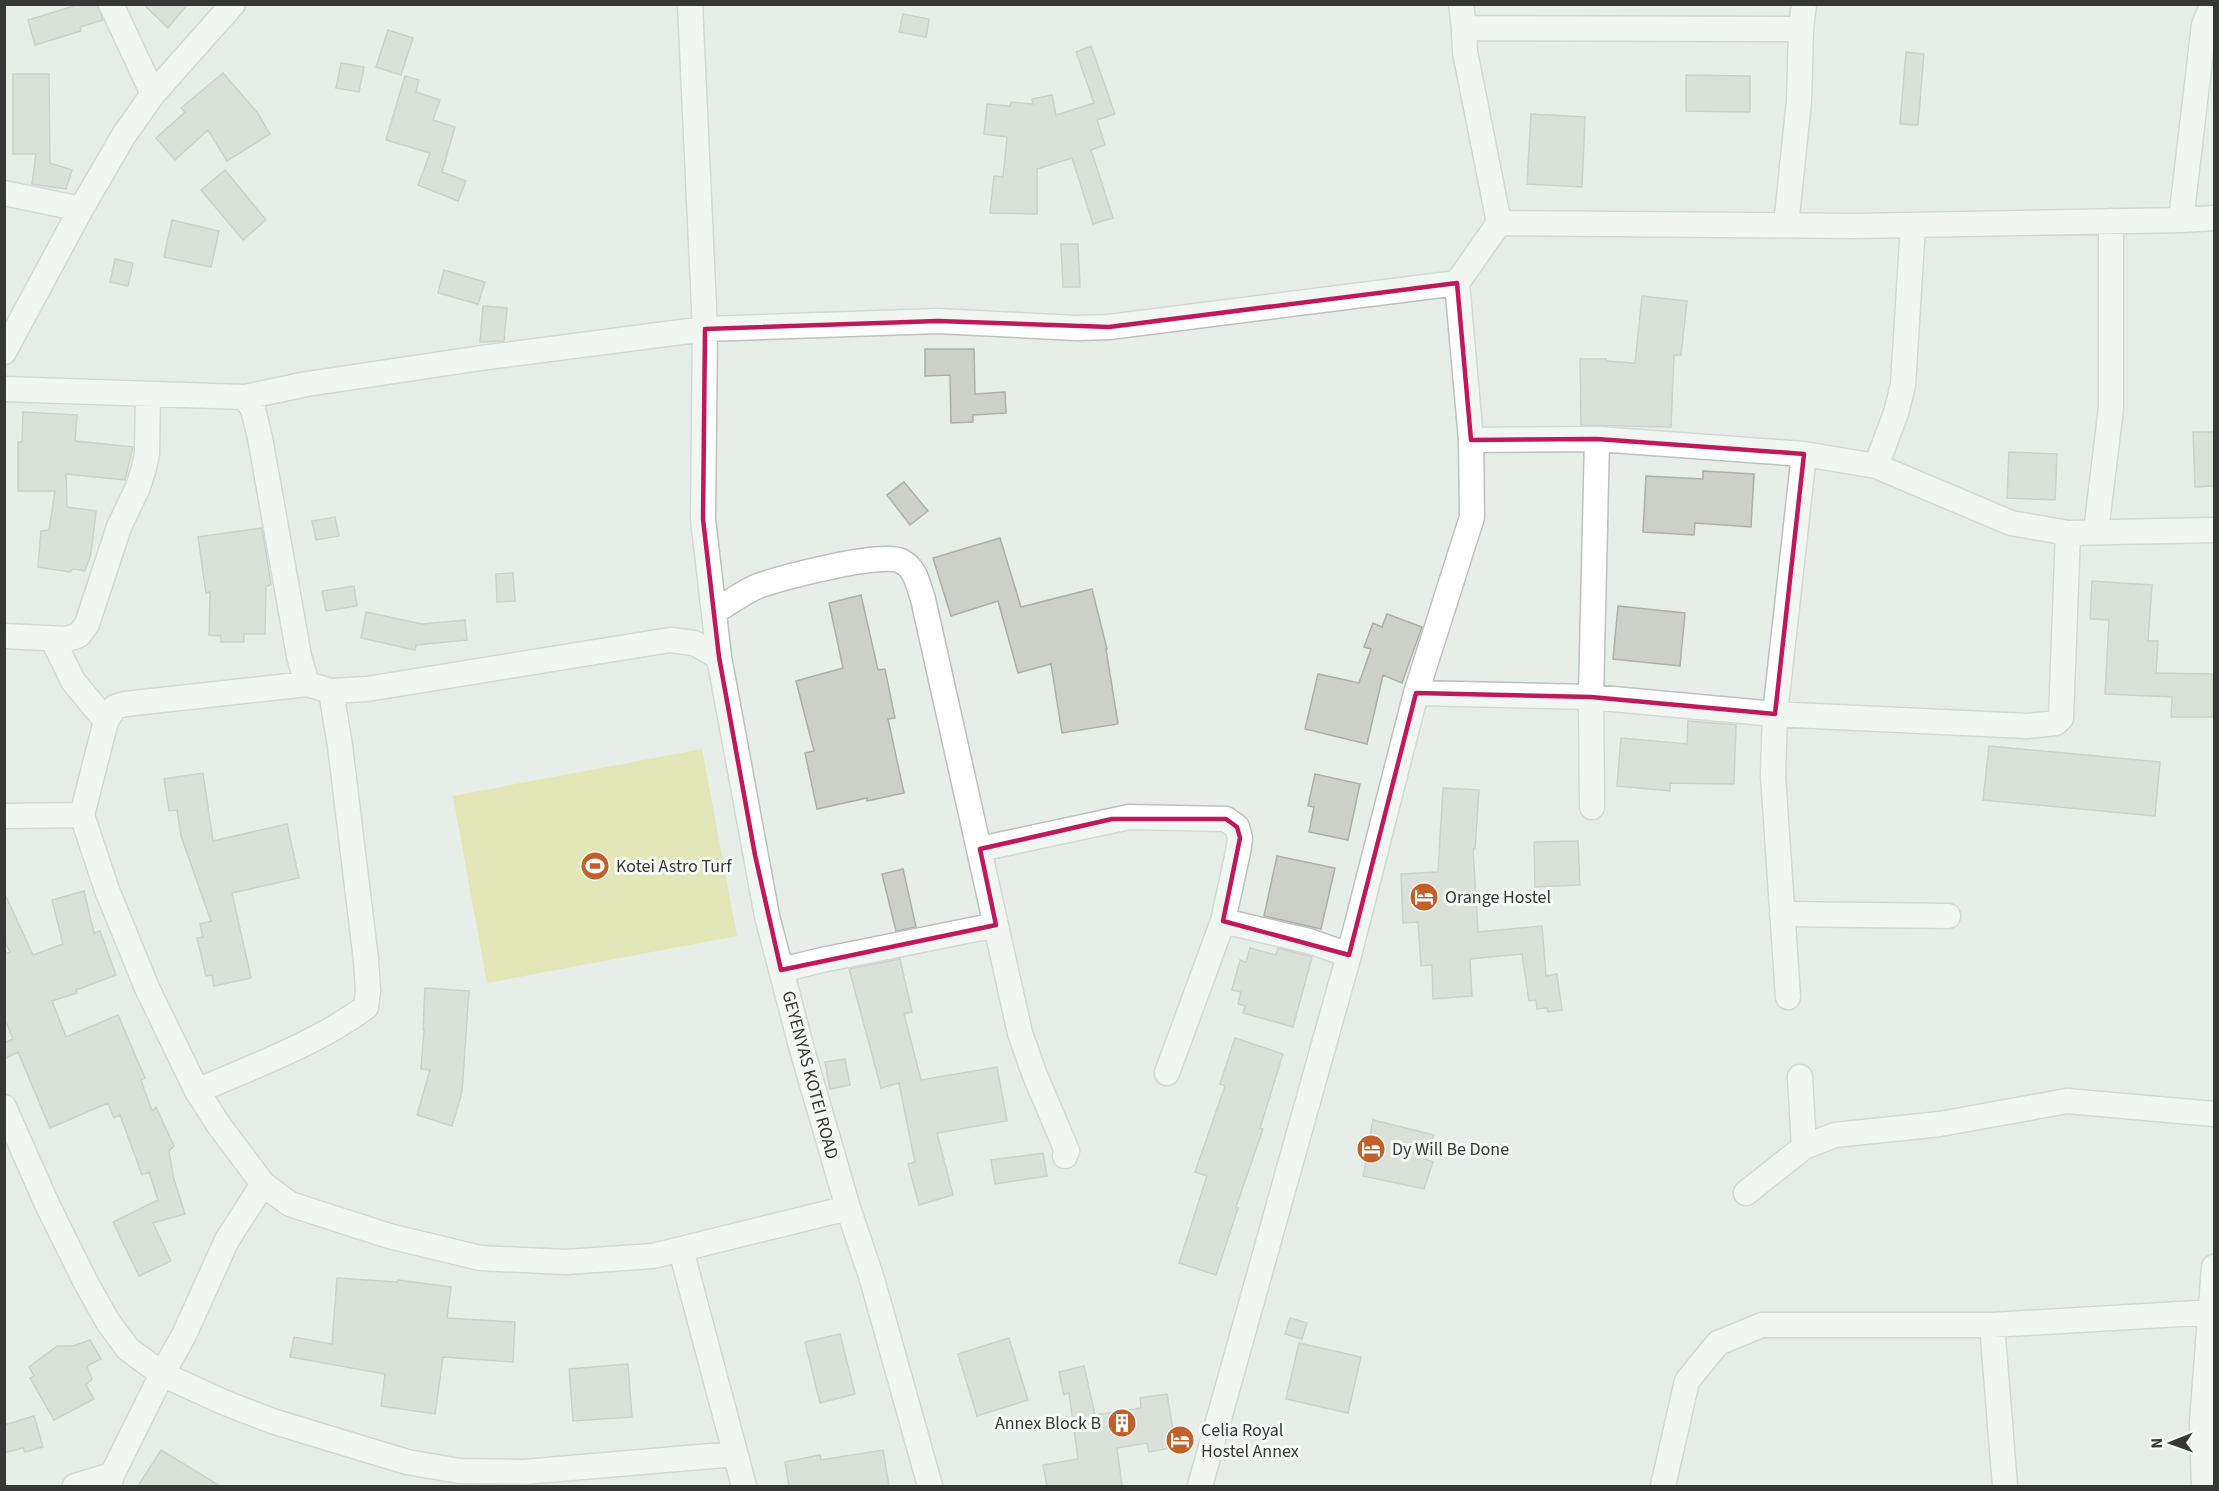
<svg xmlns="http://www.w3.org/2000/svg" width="2219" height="1491" font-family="'Source Sans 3',sans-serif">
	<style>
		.green { fill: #dfdb7a }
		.building { fill: #ccd0c8; stroke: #acb0a8; stroke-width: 1.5 }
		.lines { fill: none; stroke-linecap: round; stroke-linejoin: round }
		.minor-casing { stroke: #bbc2bb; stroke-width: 27 }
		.minor { stroke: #fff; stroke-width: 24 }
		.marked { fill: none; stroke: #c2185b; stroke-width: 4.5; stroke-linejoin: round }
		.labels { text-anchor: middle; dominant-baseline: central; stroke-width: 6; stroke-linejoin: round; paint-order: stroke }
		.poi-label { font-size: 18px; fill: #363836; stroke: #f4fbf4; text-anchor: start }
		.street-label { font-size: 18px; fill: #363836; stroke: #f4fbf4 }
	</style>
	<rect width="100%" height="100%" fill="#e6eee7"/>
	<path class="green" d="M 702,749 L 737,936 L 487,983 L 453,796 Z"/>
	<path class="building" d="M 80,4 L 97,4 L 103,20 L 80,27 L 81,31 L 35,45 L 28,20 Z
		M 143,4 L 188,4 L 168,28 Z
		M 903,14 L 929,19 L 926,37 L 899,32 Z
		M 388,30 L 413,38 L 401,75 L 376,67 Z
		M 1091,46 L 1115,114 L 1097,120 L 1105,145 L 1091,150 L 1113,218 L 1093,224 L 1072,158 L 1037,169 L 1037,214 L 990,213 L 994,176 L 1003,177 L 1007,137 L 984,134 L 987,104 L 1010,106 L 1011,102 L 1033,104 L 1032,99 L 1052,95 L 1056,115 L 1094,103 L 1076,52 Z
		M 1906,52 L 1924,54 L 1918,125 L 1900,124 Z
		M 341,63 L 364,67 L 359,92 L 336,88 Z
		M 223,73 L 257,112 L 270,134 L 227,161 L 208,130 L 175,160 L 156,138 L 185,112 L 181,108 Z
		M 13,74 L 49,74 L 50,163 L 72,170 L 66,189 L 32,184 L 36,154 L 13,154 Z
		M 1686,75 L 1750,76 L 1750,112 L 1686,111 Z
		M 405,76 L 419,80 L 416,92 L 440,100 L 433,120 L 455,127 L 442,172 L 466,181 L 458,201 L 418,185 L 430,153 L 386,140 Z
		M 1531,114 L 1585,117 L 1582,187 L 1527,184 Z
		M 225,170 L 266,220 L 243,240 L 201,190 Z
		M 172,220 L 219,231 L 211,267 L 164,257 Z
		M 1061,244 L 1078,244 L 1080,287 L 1063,287 Z
		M 115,259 L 133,263 L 128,286 L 110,282 Z
		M 444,270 L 485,282 L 478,304 L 438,293 Z
		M 1642,296 L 1687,301 L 1681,355 L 1674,355 L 1671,427 L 1581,425 L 1580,359 L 1606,359 L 1606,361 L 1635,363 Z
		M 483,306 L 507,308 L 504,341 L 480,342 Z
		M 925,349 L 974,349 L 975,394 L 1005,392 L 1006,413 L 973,415 L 973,422 L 951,423 L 950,375 L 925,376 Z
		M 23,412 L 77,415 L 75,441 L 133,447 L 125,480 L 66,474 L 67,507 L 96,511 L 91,554 L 85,571 L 73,569 L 70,572 L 38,567 L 41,531 L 49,530 L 55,491 L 18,491 L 18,442 L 22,442 Z
		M 2193,432 L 2214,432 L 2214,486 L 2195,487 Z
		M 2009,452 L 2057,454 L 2055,500 L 2007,498 Z
		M 1703,471 L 1754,474 L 1751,527 L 1695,523 L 1694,535 L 1643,532 L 1646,476 L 1703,479 Z
		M 904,482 L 928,511 L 910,525 L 887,495 Z
		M 335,517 L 339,536 L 316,540 L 312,521 Z
		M 262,528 L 271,585 L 266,586 L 265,634 L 244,634 L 244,642 L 221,642 L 221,636 L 209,635 L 210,592 L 206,593 L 198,537 Z
		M 1000,538 L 1021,607 L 1092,589 L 1107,649 L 1106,649 L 1118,724 L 1062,733 L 1051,664 L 1018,673 L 998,601 L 951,616 L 933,558 Z
		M 513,573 L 515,601 L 497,602 L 496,574 Z
		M 2092,581 L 2152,585 L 2148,641 L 2158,641 L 2156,673 L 2213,674 L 2213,717 L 2171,717 L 2172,697 L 2105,694 L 2109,620 L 2090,619 Z
		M 354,586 L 357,606 L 326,611 L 322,591 Z
		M 861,595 L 878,670 L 885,669 L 895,718 L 888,719 L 904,793 L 867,801 L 867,798 L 817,809 L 805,753 L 814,751 L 796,681 L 843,668 L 829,603 Z
		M 1618,606 L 1685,613 L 1680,666 L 1613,659 Z
		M 366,612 L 422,624 L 465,620 L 467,640 L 416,645 L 415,650 L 361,638 Z
		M 1387,614 L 1422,627 L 1402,683 L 1383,675 L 1367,744 L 1305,729 L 1318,674 L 1359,683 L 1371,649 L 1364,647 L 1373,623 L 1382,627 Z
		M 1688,721 L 1736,725 L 1734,784 L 1670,783 L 1670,791 L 1617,786 L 1621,738 L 1687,744 Z
		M 1989,746 L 2160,762 L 2155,816 L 1983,800 Z
		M 203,773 L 213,841 L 287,824 L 299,878 L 232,893 L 251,978 L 214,986 L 212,975 L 206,976 L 197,938 L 203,937 L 200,924 L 211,921 L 181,836 L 177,810 L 169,811 L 164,779 Z
		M 1315,774 L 1360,784 L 1348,840 L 1309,832 L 1314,807 L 1308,806 Z
		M 1443,788 L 1479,790 L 1475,849 L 1473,849 L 1478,932 L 1542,926 L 1546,976 L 1557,974 L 1562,1010 L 1548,1012 L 1547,1008 L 1537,1009 L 1536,1000 L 1529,1001 L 1522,954 L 1470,959 L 1472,996 L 1433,999 L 1432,965 L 1421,966 L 1418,922 L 1403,923 L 1401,874 L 1438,872 Z
		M 1578,841 L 1580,885 L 1535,887 L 1534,842 Z
		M 1277,856 L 1335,868 L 1321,929 L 1264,916 Z
		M 903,869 L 916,927 L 896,931 L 882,874 Z
		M 84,891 L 94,933 L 100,931 L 116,975 L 76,990 L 77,993 L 52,1001 L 66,1037 L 118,1015 L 145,1078 L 141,1080 L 152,1111 L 156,1107 L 174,1146 L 169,1151 L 173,1176 L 185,1214 L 153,1223 L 171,1261 L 139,1276 L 113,1222 L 158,1200 L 149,1172 L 142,1175 L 120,1115 L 114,1118 L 108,1103 L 50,1128 L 18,1052 L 4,1059 L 4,1043 L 13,1039 L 4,1017 L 4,954 L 10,952 L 4,940 L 4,892 L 33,955 L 63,944 L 52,900 Z
		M 1250,948 L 1276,955 L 1278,948 L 1312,957 L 1293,1027 L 1243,1013 L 1245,1006 L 1238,1004 L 1241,992 L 1232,990 L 1240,960 L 1246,962 Z
		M 900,959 L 912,1012 L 904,1014 L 921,1080 L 997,1067 L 1007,1121 L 937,1133 L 953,1195 L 919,1205 L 908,1164 L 915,1162 L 899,1083 L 881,1088 L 849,969 Z
		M 425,988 L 469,991 L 462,1092 L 452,1126 L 417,1115 L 430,1070 L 421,1069 L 424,1030 L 423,1030 Z
		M 1235,1038 L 1283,1054 L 1260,1128 L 1263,1129 L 1236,1207 L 1238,1208 L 1216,1275 L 1179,1263 L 1207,1176 L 1195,1172 L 1225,1086 L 1220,1084 Z
		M 845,1059 L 850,1085 L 830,1089 L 825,1062 Z
		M 1373,1120 L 1434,1135 L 1425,1159 L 1433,1162 L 1424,1189 L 1363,1176 L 1366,1162 L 1364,1161 L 1368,1137 L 1370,1136 Z
		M 1043,1153 L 1047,1176 L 995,1184 L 991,1160 Z
		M 337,1278 L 397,1282 L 398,1280 L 451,1287 L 447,1318 L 515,1322 L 513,1362 L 443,1357 L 435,1414 L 381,1406 L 385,1374 L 290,1357 L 294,1337 L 332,1344 Z
		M 1290,1318 L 1307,1323 L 1302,1339 L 1285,1334 Z
		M 840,1334 L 855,1394 L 820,1403 L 805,1342 Z
		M 1009,1338 L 1028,1400 L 977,1416 L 958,1354 Z
		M 90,1340 L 101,1359 L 87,1366 L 92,1379 L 86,1385 L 94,1399 L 54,1420 L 30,1378 L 34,1376 L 29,1367 L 57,1346 L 73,1346 Z
		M 1299,1343 L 1361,1357 L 1348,1413 L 1286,1399 Z
		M 628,1364 L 632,1417 L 573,1421 L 569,1369 Z
		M 1084,1366 L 1095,1415 L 1141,1408 L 1140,1398 L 1167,1394 L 1176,1447 L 1149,1452 L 1147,1443 L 1117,1448 L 1122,1486 L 1047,1486 L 1043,1465 L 1078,1459 L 1069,1393 L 1064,1395 L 1059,1372 Z
		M 34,1416 L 43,1447 L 25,1452 L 23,1448 L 4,1453 L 4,1425 Z
		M 161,1450 L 220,1486 L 138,1486 Z
		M 883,1450 L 889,1486 L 789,1486 L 785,1462 L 820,1455 L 821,1460 Z"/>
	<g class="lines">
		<g class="minor-casing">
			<path id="minor" d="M 111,4 L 153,94
				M 690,4 L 705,329 L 703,519 L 719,657 L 767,916 L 801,1046 L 848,1208 L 872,1279 L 930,1486
				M 1461,4 L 1464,28
				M 4,193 L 81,209
				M 2181,220 L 2204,25 L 2213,4
				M 1499,223 L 1854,226 L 2181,220 L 2214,218
				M 1786,225 L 1799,101 L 1801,29 L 1804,4
				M 4,352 L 81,209 L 124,135 L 153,94 L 233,4
				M 4,389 L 245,397 L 307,384 L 481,358 L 705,329 L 938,321 L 1077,328 L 1109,327 L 1457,283
				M 245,397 L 253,409 L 260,438 L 299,656 L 307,684
				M 1471,440 L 1597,439 L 1804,454 L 1876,466 L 2011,523 L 2068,533 L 2214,530
				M 1876,466 L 1896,413 L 1903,385 L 1913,225
				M 2096,531 L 2111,408 L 2111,221
				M 714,612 C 728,604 743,592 758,586 C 781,578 882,551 901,561 C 916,568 918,585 923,599 L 1020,1033 L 1034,1073 L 1067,1151 L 1065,1156
				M 4,636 L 67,639 L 79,635 L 87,624 L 119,527 L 138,487 L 144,468 L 147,454 L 148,395
				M 53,640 L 73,681 L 106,721
				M 719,657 L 694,643 L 670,640 L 367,689 L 331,691 L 307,684 L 125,704 L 115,707 L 106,721 L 82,815 L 107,890 L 147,988 L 197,1091 L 218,1124 L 263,1184 L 290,1204 L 389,1236 L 480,1258 L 566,1262 L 653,1256 L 848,1208
				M 1416,693 L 1591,697 L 1775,714 L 2027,726 L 2056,723 L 2061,718 L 2068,533
				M 1592,807 L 1591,697 L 1597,439
				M 4,816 L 82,815
				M 980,849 L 1129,817 L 1226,819 L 1237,827 L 1240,838 L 1238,852 L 1223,921 L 1167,1073
				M 1782,914 L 1948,916
				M 1223,921 L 1309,941 L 1349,955
				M 781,970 L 822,960 L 996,925
				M 1788,997 L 1773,776 L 1775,714 L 1804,454
				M 1800,1077 L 1804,1147
				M 197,1091 C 254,1066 316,1044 366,1007 L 368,991 L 366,960 L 340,746 L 331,691
				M 4,1107 L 47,1204 L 85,1281 L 108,1322 L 128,1349 L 162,1374 L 223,1402 L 272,1421 L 407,1462 L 459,1471 L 524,1472 L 735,1454
				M 1746,1193 L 1804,1147 L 1835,1135 L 1940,1124 L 2067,1101 L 2214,1114
				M 681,1250 L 744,1486
				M 1992,1325 L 2005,1486
				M 75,1486 L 112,1475
				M 109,1486 L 112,1475 L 162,1374 L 184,1335 L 227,1240 L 263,1184
				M 1200,1486 L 1349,955 L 1416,693 L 1472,517 L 1471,440 L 1457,283 L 1499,223 L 1465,52 L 1464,28 L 1801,29
				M 1663,1486 L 1687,1381 L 1718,1343 L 1762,1325 L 1992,1325 L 2214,1312
				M 2204,1486 L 2202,1422 L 2214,1267"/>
		</g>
		<use href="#minor" class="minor"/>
	</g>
	<path d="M0 0H2219V1491H0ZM 1457,283 L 1471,440 L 1597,439 L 1804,454 L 1775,714 L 1591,697 L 1416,693 L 1349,955 L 1223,921 L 1240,838 L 1237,827 L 1226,819 L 1112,819 L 980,849 L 996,925 L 781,970 L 755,855 L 719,657 L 703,519 L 705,329 L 938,321 L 1109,327 Z" fill="#e6eee7" fill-opacity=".55" fill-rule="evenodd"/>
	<path class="marked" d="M 1457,283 L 1471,440 L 1597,439 L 1804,454 L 1775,714 L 1591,697 L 1416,693 L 1349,955 L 1223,921 L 1240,838 L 1237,827 L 1226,819 L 1112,819 L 980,849 L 996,925 L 781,970 L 755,855 L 719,657 L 703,519 L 705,329 L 938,321 L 1109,327 Z"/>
	<defs>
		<g id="stadium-disc" transform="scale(1.5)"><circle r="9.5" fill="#c35f2a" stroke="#f4fbf4"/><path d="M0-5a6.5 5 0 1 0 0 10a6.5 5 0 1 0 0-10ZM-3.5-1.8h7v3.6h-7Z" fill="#fff"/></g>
		<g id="hotel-disc" transform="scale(1.5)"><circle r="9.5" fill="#c35f2a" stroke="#f4fbf4"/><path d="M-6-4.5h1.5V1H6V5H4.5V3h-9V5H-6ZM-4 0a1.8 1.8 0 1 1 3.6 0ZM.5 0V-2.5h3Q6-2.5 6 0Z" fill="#fff"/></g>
		<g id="building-disc" transform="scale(1.5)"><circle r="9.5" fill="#c35f2a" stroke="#f4fbf4"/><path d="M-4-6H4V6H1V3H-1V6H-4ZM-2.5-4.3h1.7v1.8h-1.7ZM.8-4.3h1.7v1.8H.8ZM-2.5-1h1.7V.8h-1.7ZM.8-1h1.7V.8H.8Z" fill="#fff"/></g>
	</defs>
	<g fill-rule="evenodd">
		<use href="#stadium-disc" x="595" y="866"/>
		<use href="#hotel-disc" x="1424" y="897"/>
		<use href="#hotel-disc" x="1371" y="1149"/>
		<use href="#building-disc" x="1122" y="1423"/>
		<use href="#hotel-disc" x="1180" y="1440"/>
	</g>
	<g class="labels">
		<g class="poi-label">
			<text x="616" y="866">Kotei Astro Turf</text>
			<text x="1445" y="897">Orange Hostel</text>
			<text x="1392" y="1149">Dy Will Be Done</text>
			<text x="1101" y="1423" text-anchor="end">Annex Block B</text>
			<text x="1201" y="1430">Celia Royal<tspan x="1201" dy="21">Hostel Annex</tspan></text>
		</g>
		<g class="street-label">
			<text transform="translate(810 1075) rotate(75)">GEYENYAS KOTEI ROAD</text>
		</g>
	</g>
	<rect width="2219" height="1491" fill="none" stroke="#363836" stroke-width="12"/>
	<g transform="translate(2171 1443) rotate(269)" stroke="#f4fbf4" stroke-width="4.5" paint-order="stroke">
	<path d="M0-4.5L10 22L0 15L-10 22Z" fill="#363836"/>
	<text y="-9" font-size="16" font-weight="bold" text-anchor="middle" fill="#363836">N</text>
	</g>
</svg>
